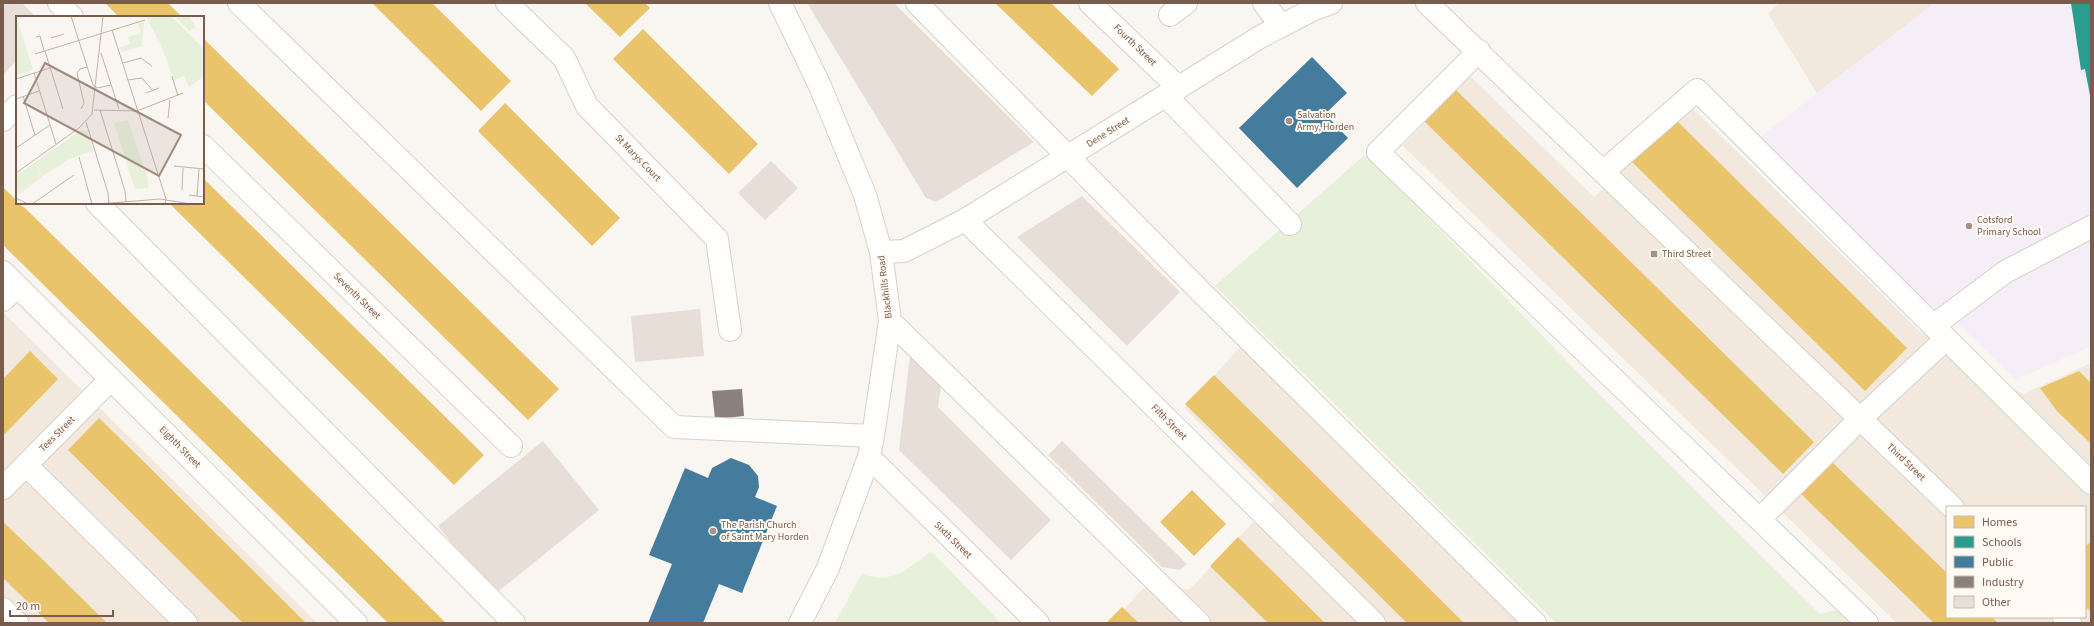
<svg xmlns="http://www.w3.org/2000/svg" width="2094" height="626" font-family="'Source Sans 3',sans-serif">
	<style>
		.residential { fill: #f2e8de; fill-rule: evenodd }
		.education { fill: #f6eef6 }
		.green { fill: #e7f0db }
		.homes { fill: #e9c46a }
		.schools { fill: #2a9d8f }
		.public { fill: #457b9d }
		.industry { fill: #8a817c }
		.building { fill: #e6ded7 }
		.lines { fill: none; stroke-linecap: round; stroke-linejoin: round }
		.minor-casing { stroke: #d7d1cb; stroke-width: 24 }
		.minor { stroke: #fefefd; stroke-width: 22 }
		.poi-dot { fill: #a69286; stroke: #fffaf3; stroke-width: 1.5 }
		.labels { text-anchor: middle; dominant-baseline: central; stroke-width: 4; stroke-linejoin: round; paint-order: stroke }
		.street-label { font-size: 10px; fill: #7a5c4d; stroke: #fffaf3 }
		.poi-label { font-size: 10px; fill: #7a5c4d; stroke: #fffaf3; text-anchor: start }
		.inset-road { fill: none; stroke: #c2b3aa; stroke-width: 1 }
		.view { fill: #9f8a7d; fill-opacity: 0.15; stroke: #9f8a7d; stroke-width: 2 }
		.inset-edge { fill: none; stroke: #7a5c4d; stroke-width: 2 }
	</style>
	<rect width="100%" height="100%" fill="#f9f5f0"/>
	<path class="residential" d="M 1779,3 L 1935,3 L 1817,93 L 1768,14 Z
		M 1470,76 L 1594,197 L 1691,107 L 1923,334 L 2023,394 L 2091,363 L 2091,623 L 1897,623 L 1403,146 ZM 1947,507 L 2085,507 L 2085,617 L 1947,617 Z
		M 3,312 L 317,623 L 3,623 Z
		M 1240,347 L 1521,623 L 1112,623 L 1143,588 L 1190,589 L 1275,499 L 1185,408 Z"/>
	<path class="education" d="M 1935,3 L 2091,3 L 2091,346 L 2016,380 L 1948,314 L 1943,318 L 1757,139 Z"/>
	<path class="green" d="M 1366,154 L 1595,390 L 1820,614 L 1840,609 L 1854,623 L 1556,623 L 1215,286 Z
		M 931,551 L 1001,623 L 835,623 L 862,573 C 891,586 910,568 931,551 Z"/>
	<path class="homes" d="M 105,3 L 168,3 L 182,17 L 119,17 Z
		M 372,3 L 432,3 L 511,81 L 481,111 Z
		M 585,3 L 645,3 L 650,8 L 620,37 Z
		M 995,3 L 1051,3 L 1119,69 L 1092,96 Z
		M 643,29 L 758,144 L 729,174 L 613,59 Z
		M 203,38 L 559,389 L 528,420 L 203,100 Z
		M 1456,90 L 1814,442 L 1783,474 L 1424,121 Z
		M 505,103 L 620,218 L 592,246 L 478,131 Z
		M 1674,118 L 1907,348 L 1865,391 L 1631,161 Z
		M 203,178 L 484,455 L 454,485 L 169,203 L 203,203 Z
		M 3,187 L 17,201 L 17,203 L 25,208 L 446,623 L 388,623 L 166,405 L 3,245 Z
		M 30,351 L 58,379 L 3,436 L 3,379 Z
		M 2079,371 L 2091,383 L 2091,444 L 2057,411 L 2040,388 Z
		M 1214,375 L 1270,430 L 1464,623 L 1407,623 L 1279,496 L 1185,404 Z
		M 99,418 L 137,455 L 306,623 L 243,623 L 217,598 L 68,450 Z
		M 1831,461 L 1947,573 L 1947,617 L 1992,617 L 1998,623 L 1934,623 L 1800,493 Z
		M 1192,490 L 1226,524 L 1194,556 L 1160,522 Z
		M 3,522 L 38,555 L 107,623 L 49,623 L 3,578 Z
		M 1238,537 L 1257,556 L 1325,623 L 1268,623 L 1210,566 Z
		M 2091,541 L 2091,612 L 2085,606 L 2085,547 Z
		M 1122,607 L 1139,623 L 1106,623 Z"/>
	<path class="schools" d="M 2071,3 L 2091,3 L 2091,101 L 2085,69 L 2081,70 Z"/>
	<path class="public" d="M 1312,57 L 1347,93 L 1325,114 L 1348,138 L 1297,188 L 1239,128 Z
		M 731,458 L 749,465 L 758,476 L 759,487 L 755,497 L 777,506 L 742,593 L 719,584 L 703,623 L 648,623 L 672,564 L 649,555 L 685,468 L 708,478 L 712,468 Z"/>
	<path class="industry" d="M 742,389 L 744,416 L 715,419 L 712,391 Z"/>
	<path class="building" d="M 3,3 L 22,3 L 36,17 L 17,17 L 17,60 L 3,75 Z
		M 807,3 L 894,3 L 1034,142 L 936,202 L 926,198 Z
		M 771,161 L 798,188 L 765,220 L 738,193 Z
		M 1082,196 L 1180,292 L 1127,346 L 1017,237 Z
		M 700,309 L 704,356 L 635,362 L 631,316 Z
		M 910,355 L 941,386 L 938,407 L 1051,520 L 1011,560 L 899,450 Z
		M 543,441 L 599,510 L 494,595 L 438,526 Z
		M 1062,441 L 1187,564 L 1180,570 L 1162,567 L 1048,455 Z"/>
	<g class="lines">
		<g class="minor-casing">
			<path id="minor" d="M 59,3 L 72,17
				M 239,3 L 674,427 L 873,436
				M 507,3 L 564,58 L 587,106 L 717,239 L 730,330
				M 780,3 L 820,86 L 865,195 L 881,252 L 890,321 L 873,436 L 869,457 L 828,568 L 800,623
				M 917,3 L 1201,292 L 1535,623
				M 1090,3 L 1179,88
				M 1264,3 L 1281,26
				M 1427,3 L 1952,507
				M 1170,15 L 1186,3
				M 1479,51 L 1378,152 L 1867,623
				M 1166,96 L 1290,224
				M 3,120 L 17,106
				M 203,146 L 511,446
				M 1604,171 L 1697,90 L 2091,483
				M 97,203 L 514,623
				M 965,220 L 1374,623
				M 881,252 L 904,251 L 965,220 L 1260,37 L 1312,10 L 1331,3
				M 3,272 L 356,623
				M 3,300 L 17,286
				M 890,321 L 1199,623
				M 1933,326 L 2005,272 L 2091,227
				M 869,457 L 1038,623
				M 26,465 L 186,623
				M 3,488 L 111,379
				M 1760,519 L 1861,418 L 1946,339
				M 3,609 L 17,623
				M 2064,617 L 2070,623"/>
		</g>
		<use href="#minor" class="minor"/>
	</g>
	<g class="poi-dot">
		<circle cx="1289" cy="121" r="4"/>
		<circle cx="1969" cy="226" r="4"/>
		<rect x="1650" y="250" width="8" height="8" rx="2"/>
		<circle cx="713" cy="531" r="4"/>
	</g>
	<g class="labels">
		<g class="street-label">
			<text transform="translate(1135 45) rotate(44)">Fourth Street</text>
			<text transform="translate(1108 132) rotate(-32)">Dene Street</text>
			<text transform="translate(638 158) rotate(46)">St Marys Court</text>
			<text transform="translate(885 287) rotate(-97)">Blackhills Road</text>
			<text transform="translate(357 296) rotate(44)">Seventh Street</text>
			<text transform="translate(1169 422) rotate(45)">Fifth Street</text>
			<text transform="translate(57 434) rotate(-45)">Tees Street</text>
			<text transform="translate(180 447) rotate(45)">Eighth Street</text>
			<text transform="translate(1906 462) rotate(44)">Third Street</text>
			<text transform="translate(953 540) rotate(44)">Sixth Street</text>
		</g>
		<g class="poi-label">
			<text x="1297" y="115">Salvation<tspan x="1297" dy="12">Army, Horden</tspan></text>
			<text x="1977" y="220">Cotsford<tspan x="1977" dy="12">Primary School</tspan></text>
			<text x="1662" y="254">Third Street</text>
			<text x="721" y="525">The Parish Church<tspan x="721" dy="12">of Saint Mary Horden</tspan></text>
		</g>
	</g>
	<g transform="translate(16 16)">
		<rect width="188" height="188" fill="#f9f5f0"/>
		<path d="M 0,0 L 17,54 L 0,60 ZM 130,0 L 155,0 L 188,33 L 188,60 L 173,71 L 168,60 L 158,64 L 145,29 ZM 159,0 L 173,0 L 180,11 L 173,15 ZM 128,6 L 126,30 L 106,36 L 104,31 L 114,28 L 112,21 L 125,17 L 122,7 ZM 112,104 L 131,160 L 133,172 L 119,173 L 98,107 ZM 65,114 L 71,115 L 77,135 L 53,143 L 27,160 L 20,150 L 26,161 L 2,179 L 0,160 Z" fill="#e7f0db"/>
		<path class="inset-road" d="M 55,0 L 77,69 L 81,72 L 95,69M 96,14 L 150,183 L 149,188M 20,21 L 24,20 L 28,35M 35,22 L 48,18M 29,35 L 47,93M 85,37 L 103,93M 19,38 L 129,4M 107,47 L 125,42 L 136,50M 18,57 L 40,128M 156,60 L 162,80M 0,63 L 34,52M 112,64 L 126,62 L 137,75M 130,77 L 143,72M 7,80 L 19,119M 0,83 L 23,75M 65,93 L 68,87 L 61,57 L 64,53 L 71,51M 78,94 L 121,95M 84,94 L 109,175 L 110,186M 121,95 L 167,77M 152,102 L 154,84M 70,106 L 92,177 L 93,188M 0,132 L 34,109M 63,141 L 76,188M 158,150 L 188,153M 0,157 L 63,112 L 76,98 L 87,0M 166,174 L 167,152M 173,179 L 188,181M 181,180 L 183,153M 0,182 L 12,188M 16,188 L 58,159M 83,188 L 144,183 L 175,188"/>
		<path class="view" d="M 29,47 L 165,119 L 143,160 L 8,87 Z"/>
		<rect width="188" height="188" class="inset-edge"/>
	</g>
	<rect width="2094" height="626" fill="none" stroke="#7a5c4d" stroke-width="8"/>
	<rect x="1946" y="506" width="140" height="112" fill="#fffaf3" stroke="#cabbb1"/>
	<rect x="1954" y="516" width="20" height="12" fill="#e9c46a" stroke="#cabbb1"/>
	<text x="1982" y="526" font-size="12" fill="#7a5c4d">Homes</text>
	<rect x="1954" y="536" width="20" height="12" fill="#2a9d8f" stroke="#cabbb1"/>
	<text x="1982" y="546" font-size="12" fill="#7a5c4d">Schools</text>
	<rect x="1954" y="556" width="20" height="12" fill="#457b9d" stroke="#cabbb1"/>
	<text x="1982" y="566" font-size="12" fill="#7a5c4d">Public</text>
	<rect x="1954" y="576" width="20" height="12" fill="#8a817c" stroke="#cabbb1"/>
	<text x="1982" y="586" font-size="12" fill="#7a5c4d">Industry</text>
	<rect x="1954" y="596" width="20" height="12" fill="#e6ded7" stroke="#cabbb1"/>
	<text x="1982" y="606" font-size="12" fill="#7a5c4d">Other</text>
	<path d="M10 610v6h103v-6" fill="none" stroke="#7a5c4d" stroke-width="2"/>
	<text x="16" y="610" font-size="12" fill="#7a5c4d" stroke="#fffaf3" stroke-width="3" paint-order="stroke">20 m</text>
</svg>
